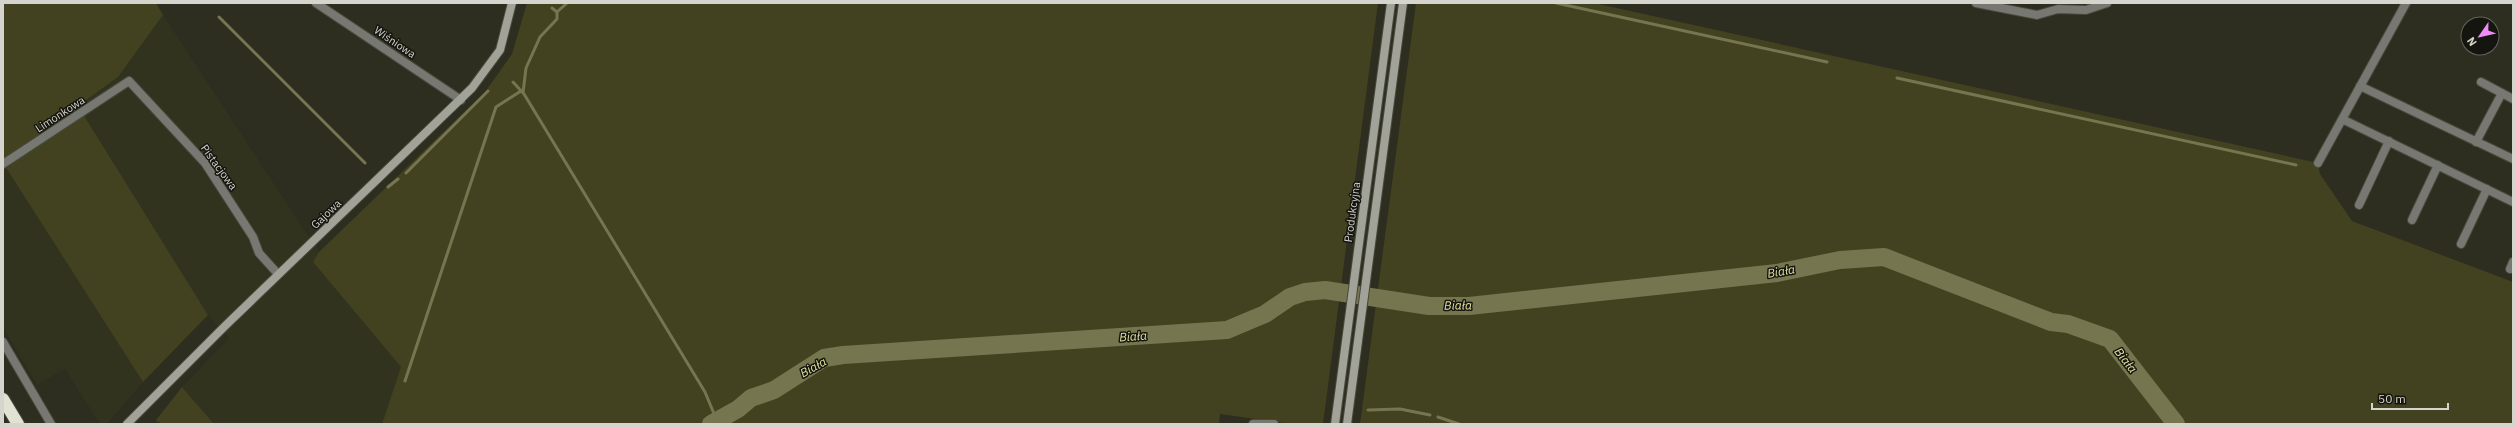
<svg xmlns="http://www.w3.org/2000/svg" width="2516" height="427" font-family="'IBM Plex Sans',sans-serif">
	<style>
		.built { fill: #32331f }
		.green { fill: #424221 }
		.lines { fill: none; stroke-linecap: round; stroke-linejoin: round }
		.stream { stroke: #75764f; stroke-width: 3 }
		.river { stroke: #75764f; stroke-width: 18 }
		.street-casing { stroke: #48483c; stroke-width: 10 }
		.secondary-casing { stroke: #48483c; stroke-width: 10 }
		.highway-casing { stroke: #48483c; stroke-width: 14 }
		.street { stroke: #777871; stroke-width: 8 }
		.secondary { stroke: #a2a398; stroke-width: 8 }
		.highway { stroke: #e1e2d1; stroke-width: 12 }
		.labels { text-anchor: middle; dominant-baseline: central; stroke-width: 3; stroke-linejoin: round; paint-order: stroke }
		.street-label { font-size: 11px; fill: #d5d5cd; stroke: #15150f }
		.water-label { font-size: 12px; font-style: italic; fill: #e1e29f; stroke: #15150f }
	</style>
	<rect width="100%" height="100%" fill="#2d2d20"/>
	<path class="built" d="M 163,15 L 319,252 L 313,262 L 401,367 L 382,424 L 154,424 L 185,392 L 182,387 L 229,338 L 208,315 L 78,106 L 118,77 Z
		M 3,163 L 143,382 L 107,424 L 100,424 L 65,369 L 37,385 L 3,327 Z"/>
	<path class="green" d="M 3,3 L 156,3 L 163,15 L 118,77 L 78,106 L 208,315 L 143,382 L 3,163 Z
		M 527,3 L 1378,3 L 1323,424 L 1291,424 L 1220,414 L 1219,424 L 382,424 L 401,367 L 313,262 L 319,252 L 485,92 L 512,54 Z
		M 1416,3 L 1594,3 L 2318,163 L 2320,174 L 2352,221 L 2513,282 L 2513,424 L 1360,424 Z
		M 182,387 L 186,392 L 214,424 L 162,424 L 156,420 Z"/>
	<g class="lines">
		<path class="stream" d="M 1556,3 L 1827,62
			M 557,12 L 567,3
			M 219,17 L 365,163
			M 1897,78 L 2296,165
			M 513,82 L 524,94 L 705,392 L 717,421
			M 523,93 L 526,68 L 540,37 L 557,19 L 557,12 L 552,8
			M 406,173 L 488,91
			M 388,187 L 398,179
			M 405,381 L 496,107 L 521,91
			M 1368,410 L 1400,409 L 1430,415
			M 1438,417 L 1459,424"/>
		<path class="river" d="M 711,424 L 738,409 L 751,398 L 774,390 L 824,358 L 843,355 L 1227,330 L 1265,314 L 1290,297 L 1305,292 L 1325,290 L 1429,306 L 1469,306 L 1777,273 L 1840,260 L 1884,257 L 2051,322 L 2068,324 L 2110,339 L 2176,424"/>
		<g class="street-casing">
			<path id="street" d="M 316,3 L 461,100
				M 1976,3 L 2037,15 L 2058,9 L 2086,10 L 2107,3
				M 2481,82 L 2513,99
				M 2360,86 L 2513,159
				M 2342,119 L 2513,202
				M 2476,142 L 2502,93
				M 2318,163 L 2406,3
				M 3,164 L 129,81 L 205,163 L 253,237 L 259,253 L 278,274
				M 2359,205 L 2389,141
				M 2412,220 L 2438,165
				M 2461,244 L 2487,189
				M 2510,269 L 2513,262
				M 3,342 L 51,424
				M 1253,424 L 1274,424"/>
		</g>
		<g class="secondary-casing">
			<path id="secondary" d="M 127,424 L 225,326 L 472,88 L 500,50 L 512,3
				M 1335,424 L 1391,3
				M 1347,424 L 1403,3"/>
		</g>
		<g class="highway-casing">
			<path id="highway" d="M 3,399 L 18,424"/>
		</g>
		<use href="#street" class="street"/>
		<use href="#secondary" class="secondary"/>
		<use href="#highway" class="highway"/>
	</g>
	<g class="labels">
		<g class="street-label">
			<text transform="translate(395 42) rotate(34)">Wiśniowa</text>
			<text transform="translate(60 114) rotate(-33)">Limonkowa</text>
			<text transform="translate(219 167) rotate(54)">Pistacjowa</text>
			<text transform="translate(1352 212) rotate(-82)">Produkcyjna</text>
			<text transform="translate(326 214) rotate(-44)">Gajowa</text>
		</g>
		<g class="water-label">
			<text transform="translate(1781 271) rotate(-9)">Biała</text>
			<text transform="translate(1458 305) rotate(-1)">Biała</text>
			<text transform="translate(1133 336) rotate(-4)">Biała</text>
			<text transform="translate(2126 360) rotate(52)">Biała</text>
			<text transform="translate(813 367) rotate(-29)">Biała</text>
		</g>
	</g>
	<rect width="2516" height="427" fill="none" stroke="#d5d5cd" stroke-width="8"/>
	<g transform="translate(2480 36) rotate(236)"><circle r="19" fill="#15150f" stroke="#62625b"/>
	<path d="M0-3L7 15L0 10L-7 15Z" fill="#f08bf6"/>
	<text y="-6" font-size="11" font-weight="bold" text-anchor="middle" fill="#d5d5cd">N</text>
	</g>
	<path d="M2372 403v6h76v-6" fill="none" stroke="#d5d5cd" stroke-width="2"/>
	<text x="2378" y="403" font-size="12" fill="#d5d5cd" stroke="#15150f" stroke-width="3" paint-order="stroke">50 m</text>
</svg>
